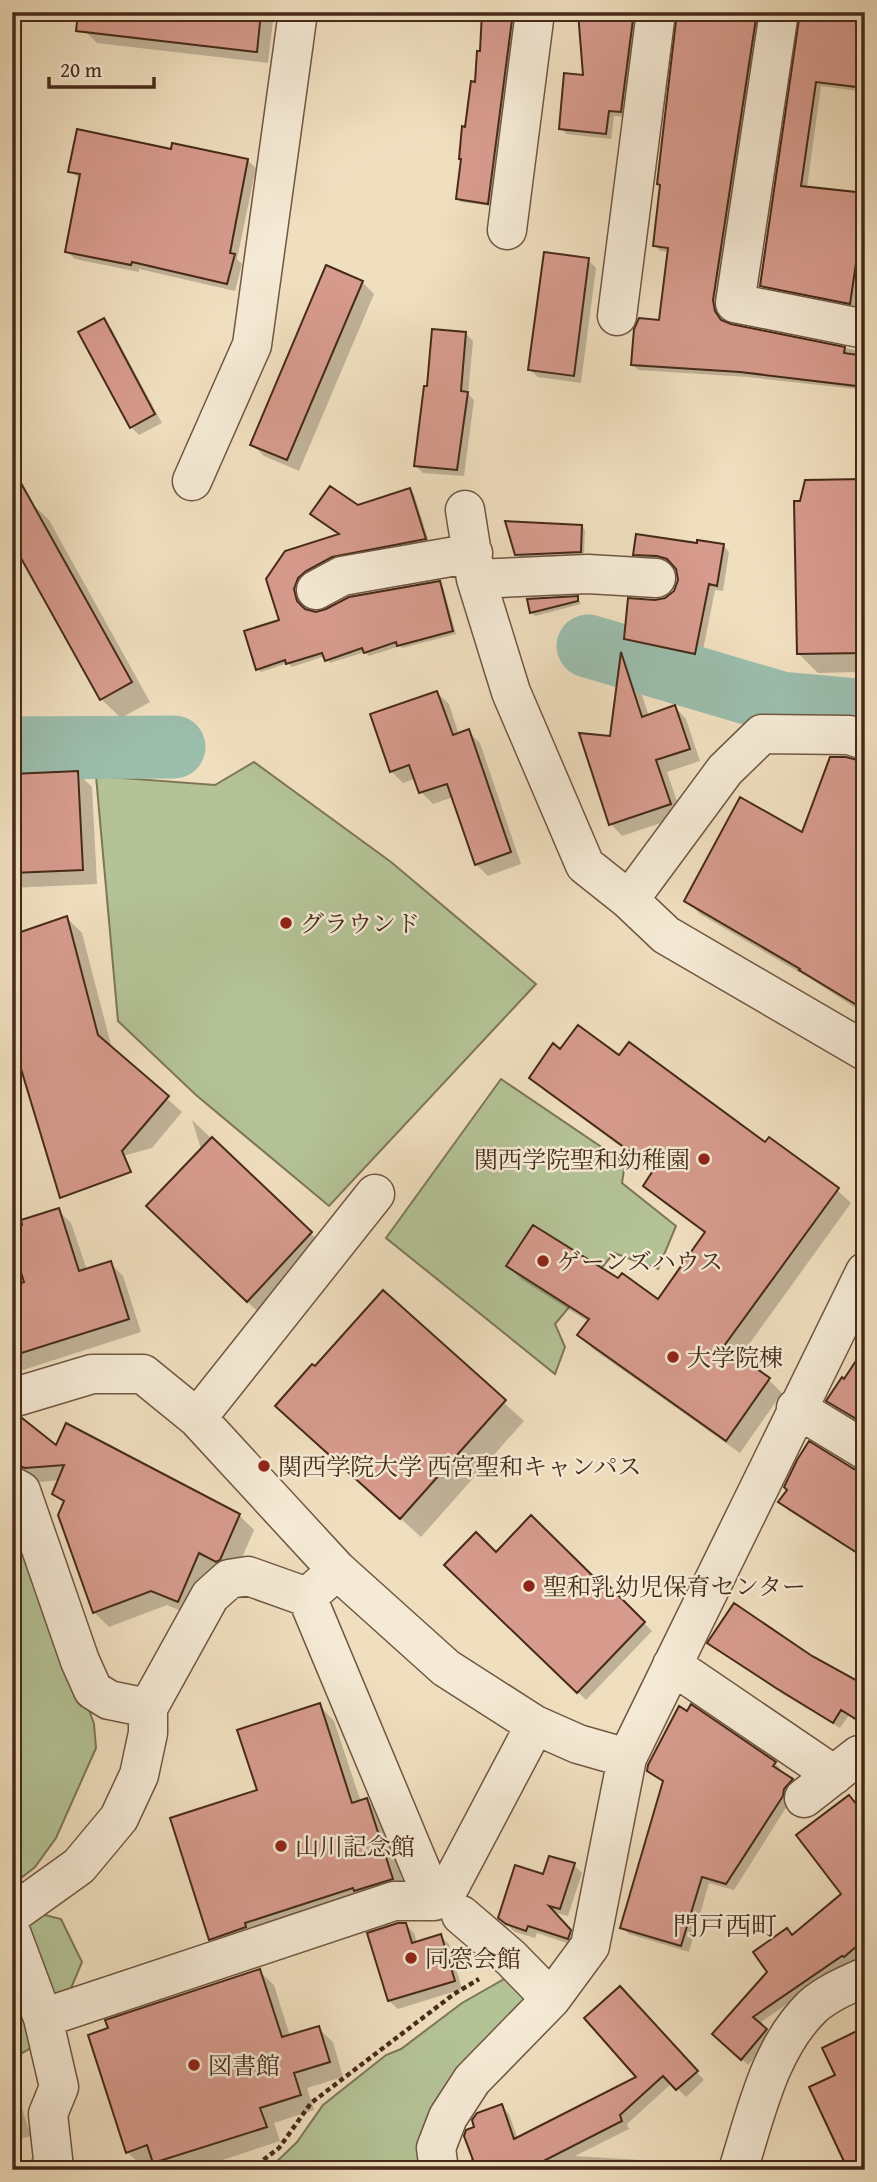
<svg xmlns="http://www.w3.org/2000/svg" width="877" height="2182" font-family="'Gentium Book Plus','Noto Serif JP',serif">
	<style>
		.green { fill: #b4c396; stroke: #7d7658; stroke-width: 2 }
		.shadow { fill: #0003 }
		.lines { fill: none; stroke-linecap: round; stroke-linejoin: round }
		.river { stroke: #9bbdac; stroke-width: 63 }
		.building { fill: #d79b8d; stroke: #462a19; stroke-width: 2 }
		.minor-casing { stroke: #705742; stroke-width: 41 }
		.path { stroke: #462a19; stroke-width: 4.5; stroke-dasharray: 5 3.5; stroke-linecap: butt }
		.minor { stroke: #f5ead5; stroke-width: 38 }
		.poi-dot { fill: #8f2418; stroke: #f5ead5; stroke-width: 2.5 }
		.labels { text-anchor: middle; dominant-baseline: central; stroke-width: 5; stroke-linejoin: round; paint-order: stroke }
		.poi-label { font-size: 24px; fill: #462a19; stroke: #f5ead5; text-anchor: start }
		.neighbourhood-label { font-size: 26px; fill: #462a19; stroke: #f5ead5 }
	</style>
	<rect width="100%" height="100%" fill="#f0dfbf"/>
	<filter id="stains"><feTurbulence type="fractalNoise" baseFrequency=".00286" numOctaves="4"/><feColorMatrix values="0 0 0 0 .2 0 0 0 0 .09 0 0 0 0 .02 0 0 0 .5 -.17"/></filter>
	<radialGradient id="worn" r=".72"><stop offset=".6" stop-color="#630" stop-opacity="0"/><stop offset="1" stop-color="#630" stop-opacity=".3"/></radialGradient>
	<path class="green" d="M 254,762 L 391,862 L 536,984 L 329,1206 L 196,1095 L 118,1021 L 96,776 L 215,785 Z
		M 501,1079 L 625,1163 L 622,1183 L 676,1226 L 658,1269 L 614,1253 L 555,1324 L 565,1347 L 555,1374 L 386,1238 Z
		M 12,1530 L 56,1615 L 94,1724 L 96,1748 L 56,1838 L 35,1867 L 16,1882 L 12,1882 Z
		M 41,1914 L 61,1919 L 82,1962 L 51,2036 L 12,2059 L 12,1937 Z
		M 511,1975 L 528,1995 L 427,2170 L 268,2170 L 297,2142 L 323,2105 L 386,2055 L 401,2049 L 462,2003 Z"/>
	<path class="shadow" d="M 87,12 L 274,12 L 268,63 L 97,43 L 85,31 Z
		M 485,12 L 517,12 L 492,206 L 461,202 L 458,198 L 482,53 Z
		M 579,12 L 640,12 L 626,117 L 614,116 L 611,139 L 566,134 L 561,128 L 585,77 Z
		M 679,12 L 764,12 L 718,306 L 719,317 L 723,322 L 730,326 L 865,352 L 865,390 L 747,377 L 638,370 L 633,364 L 660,321 L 670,252 L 660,251 L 655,245 L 662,187 L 658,184 Z
		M 865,12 L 865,92 L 821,86 L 807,188 L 865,195 L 865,310 L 767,291 L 762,285 L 802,15 Z
		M 173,151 L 247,160 L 256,168 L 237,259 L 242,264 L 235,291 L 139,269 L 139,272 L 75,259 L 67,251 L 81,180 L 70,171 Z
		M 588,260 L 596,268 L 581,383 L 538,377 L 529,369 Z
		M 362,282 L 374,294 L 299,471 L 264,456 L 252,444 Z
		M 103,320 L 111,328 L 162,423 L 139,435 L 131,427 Z
		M 466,334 L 473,341 L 468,394 L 474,400 L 464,476 L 423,473 L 416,466 Z
		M 865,481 L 865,685 L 854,672 L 818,673 L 798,653 Z
		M 410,490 L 414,494 L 429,542 L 301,582 L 297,593 L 300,605 L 305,611 L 316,614 L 439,583 L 443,587 L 456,634 L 402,648 L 400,646 L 369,656 L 365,652 L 330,663 L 325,656 L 292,667 L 288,663 L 261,672 L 258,669 L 281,621 L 268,579 L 341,535 L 357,507 Z
		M 29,501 L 49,520 L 150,702 L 121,718 L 101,699 Z
		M 582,526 L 585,530 L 584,555 L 521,558 L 517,554 Z
		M 723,545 L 729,552 L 723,591 L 715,590 L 701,660 L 632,645 L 625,639 L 655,602 L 666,599 L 675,592 L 680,580 L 675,565 L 665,562 L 641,560 L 635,554 Z
		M 578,598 L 581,604 L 535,616 L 531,612 Z
		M 622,656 L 632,666 L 649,716 L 675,707 L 686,719 L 700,761 L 667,772 L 682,816 L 622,836 L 611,824 L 611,738 Z
		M 437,693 L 449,704 L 459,735 L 468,732 L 480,743 L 521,864 L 488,876 L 476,864 L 453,797 L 433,804 L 421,792 L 416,778 L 403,783 L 391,771 Z
		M 865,764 L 865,1014 L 809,978 L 700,914 L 686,900 L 803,834 Z
		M 77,772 L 92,787 L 97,884 L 12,888 L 12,776 Z
		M 67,918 L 82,933 L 112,1049 L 182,1112 L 152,1148 L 64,1172 Z
		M 561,1051 L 620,1058 L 766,1144 L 837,1190 L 851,1203 L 739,1358 L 768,1379 L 782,1393 L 740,1453 L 593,1349 L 580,1335 L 589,1322 L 522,1280 L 508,1266 L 618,1280 L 658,1301 L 706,1234 L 659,1199 L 645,1185 L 655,1172 L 545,1091 L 531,1077 Z
		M 192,1120 L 323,1245 L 259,1313 L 148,1206 L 205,1162 Z
		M 58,1210 L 71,1223 L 87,1270 L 110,1263 L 123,1276 L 141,1332 L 23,1370 L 12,1359 L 12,1288 L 27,1283 Z
		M 383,1293 L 524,1421 L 421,1537 L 296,1425 L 315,1369 Z
		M 865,1350 L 865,1426 L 837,1410 L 829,1401 L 845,1381 Z
		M 12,1425 L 56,1448 L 239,1515 L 254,1530 L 235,1574 L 232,1575 L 214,1566 L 193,1616 L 167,1605 L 109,1627 L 94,1612 L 65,1504 L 54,1493 L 59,1480 L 41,1482 L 12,1469 Z
		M 865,1479 L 865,1559 L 789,1511 L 780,1502 Z
		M 496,1554 L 604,1589 L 607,1586 L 652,1631 L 586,1700 L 447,1564 Z
		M 710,1643 L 811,1657 L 865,1689 L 865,1726 L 849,1715 L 840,1728 L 784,1695 Z
		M 319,1705 L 334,1721 L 361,1802 L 367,1800 L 382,1815 L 407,1894 L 226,1954 L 211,1939 L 259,1791 Z
		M 687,1714 L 775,1763 L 782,1771 L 781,1773 L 799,1787 L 734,1890 L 709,1883 L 689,1952 L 629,1934 L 622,1927 L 664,1783 L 649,1770 Z
		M 865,1808 L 865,1951 L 851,1963 L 850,1961 L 758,2024 L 773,2037 L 748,2065 L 721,2041 L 769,1972 L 787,1930 L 793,1936 L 843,1894 L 861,1811 Z
		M 574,1865 L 582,1873 L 568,1916 L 553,1912 L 578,1940 L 576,1946 L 537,1933 L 535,1938 L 515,1932 L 500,1918 L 545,1876 Z
		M 406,1925 L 414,1933 L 417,1943 L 440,1936 L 449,1944 L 462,1989 L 398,2009 L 389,2001 Z
		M 259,1971 L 274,1985 L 290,2036 L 318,2028 L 333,2042 L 343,2077 L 307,2088 L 314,2110 L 274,2123 L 280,2141 L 192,2170 L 162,2170 L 155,2162 L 142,2166 L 127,2152 Z
		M 628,1996 L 704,2080 L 686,2097 L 672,2083 L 627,2124 L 629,2129 L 575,2156 L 673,2162 L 681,2170 L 477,2170 L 477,2128 L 501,2106 L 509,2114 L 518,2139 L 639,2077 Z
		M 12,2089 L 17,2093 L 31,2136 L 12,2141 Z"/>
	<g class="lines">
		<path class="river" d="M 588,646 L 781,703 L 859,710
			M 12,748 L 174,747"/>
	</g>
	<path class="building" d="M 78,12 L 261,12 L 257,52 L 76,31 Z
		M 482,12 L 513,12 L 488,204 L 456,199 L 461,159 L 459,159 L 462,126 L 465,127 L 471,81 L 475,82 L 477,51 L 480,51 Z
		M 578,12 L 634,12 L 621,112 L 609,111 L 606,134 L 559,129 L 564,73 L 583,75 Z
		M 677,12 L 757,12 L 713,300 L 715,311 L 721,320 L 731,324 L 845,347 L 844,353 L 865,356 L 865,387 L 740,372 L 631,365 L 634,329 L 639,318 L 659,320 L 668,248 L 653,246 L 660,185 L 657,184 Z
		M 800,12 L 865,12 L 865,88 L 816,82 L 801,186 L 865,193 L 865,223 L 862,223 L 850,304 L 760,286 Z
		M 77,129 L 171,149 L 172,143 L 248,159 L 230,253 L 235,254 L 227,284 L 132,262 L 131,265 L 65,252 L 80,174 L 68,172 Z
		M 544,252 L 589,258 L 574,376 L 528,370 Z
		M 326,265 L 363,281 L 287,460 L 250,445 Z
		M 104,318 L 155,414 L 130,428 L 78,332 Z
		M 432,329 L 466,332 L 461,391 L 468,392 L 457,470 L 414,466 L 424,386 L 427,386 Z
		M 12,467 L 132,682 L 100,700 L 12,542 Z
		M 865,479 L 865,653 L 797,654 L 794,501 L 800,501 L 805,480 Z
		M 330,486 L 358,505 L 410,488 L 426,539 L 332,557 L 306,571 L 298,578 L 294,589 L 297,601 L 305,609 L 316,612 L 326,609 L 349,597 L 440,581 L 453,631 L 397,646 L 396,642 L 364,653 L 362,648 L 325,661 L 322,653 L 286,664 L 285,660 L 256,670 L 244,631 L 279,620 L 266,579 L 285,551 L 339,534 L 310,514 Z
		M 505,521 L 582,525 L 581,552 L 515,555 Z
		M 636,534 L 697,543 L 697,540 L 724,544 L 717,586 L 709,584 L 695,654 L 624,639 L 628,598 L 655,600 L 665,598 L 674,591 L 678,580 L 676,569 L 667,559 L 657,556 L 633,555 Z
		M 578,596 L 578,601 L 530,613 L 527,599 Z
		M 621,652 L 642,717 L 675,705 L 690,749 L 656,760 L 671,804 L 609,825 L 579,733 L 610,736 Z
		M 437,691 L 453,735 L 469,729 L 511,852 L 475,865 L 447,784 L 419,793 L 409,765 L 390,772 L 370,714 Z
		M 830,757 L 846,757 L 865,762 L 865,1010 L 799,970 L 800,969 L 684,901 L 740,797 L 802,832 Z
		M 78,771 L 83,870 L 12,873 L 12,774 Z
		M 67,916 L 98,1035 L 169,1096 L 122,1151 L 131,1172 L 60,1198 L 12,1039 L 12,935 Z
		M 578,1025 L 619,1055 L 629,1042 L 765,1142 L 769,1137 L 839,1188 L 724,1346 L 770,1378 L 726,1441 L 577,1335 L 589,1319 L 506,1266 L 533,1225 L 618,1278 L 622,1273 L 658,1299 L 705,1232 L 643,1186 L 654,1169 L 529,1078 L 553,1043 L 560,1049 Z
		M 212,1137 L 312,1232 L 247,1302 L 146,1206 Z
		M 59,1208 L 79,1271 L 111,1261 L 129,1319 L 12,1356 L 12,1286 L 24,1282 L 12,1244 L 12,1229 L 22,1225 L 21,1220 Z
		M 383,1290 L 506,1400 L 400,1519 L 275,1406 L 312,1364 L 315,1366 Z
		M 865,1347 L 865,1424 L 826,1401 L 842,1377 L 844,1379 Z
		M 22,1418 L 56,1445 L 66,1423 L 240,1514 L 220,1560 L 216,1562 L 199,1553 L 178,1602 L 151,1591 L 93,1613 L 58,1515 L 64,1501 L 52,1494 L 64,1465 L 25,1468 L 12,1464 L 12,1419 Z
		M 809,1441 L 854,1469 L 865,1472 L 865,1558 L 778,1502 L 787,1490 L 784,1487 L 797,1460 Z
		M 531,1515 L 604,1587 L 607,1584 L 645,1622 L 577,1693 L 444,1565 L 476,1532 L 496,1552 Z
		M 734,1603 L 812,1656 L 865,1685 L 865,1725 L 841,1710 L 833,1723 L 776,1688 L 707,1643 Z
		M 320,1703 L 352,1803 L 367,1798 L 393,1879 L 354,1891 L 353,1888 L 245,1923 L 246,1927 L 209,1940 L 170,1818 L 257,1790 L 237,1730 Z
		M 691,1704 L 776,1762 L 773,1766 L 793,1779 L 784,1789 L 783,1796 L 726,1884 L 702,1877 L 681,1946 L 620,1928 L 663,1781 L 647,1771 L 648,1765 L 679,1706 L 687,1711 Z
		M 849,1795 L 865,1815 L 865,1939 L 844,1957 L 842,1956 L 753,2017 L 767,2029 L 741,2060 L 712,2034 L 767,1972 L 753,1952 L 787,1928 L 792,1935 L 841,1894 L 796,1835 Z
		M 549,1856 L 575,1863 L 560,1909 L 549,1906 L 571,1930 L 568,1939 L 528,1926 L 526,1931 L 506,1924 L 498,1918 L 515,1865 L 543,1874 Z
		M 398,1923 L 406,1923 L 412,1943 L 441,1934 L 455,1981 L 388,2001 L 367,1933 Z
		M 260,1969 L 282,2037 L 319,2026 L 330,2062 L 294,2073 L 301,2095 L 260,2108 L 267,2127 L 153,2163 L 147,2145 L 126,2153 L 88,2035 L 108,2028 L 105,2020 Z
		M 620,1986 L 698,2071 L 676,2090 L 663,2076 L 620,2115 L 622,2121 L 526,2170 L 460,2170 L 461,2166 L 473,2160 L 464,2136 L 466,2130 L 474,2127 L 472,2120 L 477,2113 L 502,2104 L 514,2139 L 636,2077 L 584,2018 Z
		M 865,2027 L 865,2170 L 848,2170 L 809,2087 L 835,2075 L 822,2048 Z"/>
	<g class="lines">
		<g class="minor-casing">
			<path id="minor" d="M 779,12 L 735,303 L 865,329
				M 507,230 L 535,12
				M 617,316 L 656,12
				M 192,481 L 252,345 L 298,12
				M 465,510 L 476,579 L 511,692 L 585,865 L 629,900 L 666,935 L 865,1051
				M 476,579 L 588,574 L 656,578
				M 316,590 L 342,576 L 473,553
				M 629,900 L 725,770 L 762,734 L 849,735 L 865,740
				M 12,1398 L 92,1374 L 143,1374 L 197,1418 L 337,1570 L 446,1668 L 535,1725 L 578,1744 L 627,1758
				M 796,1408 L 865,1450
				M 197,1418 L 375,1194
				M 12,1486 L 21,1491 L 80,1661 L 93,1690 L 109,1700 L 148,1708
				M 325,1581 L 307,1597 L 434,1901
				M 672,1665 L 834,1775
				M 804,1798 L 859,1755
				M 12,1914 L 79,1866 L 119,1818 L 139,1775 L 148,1733 L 148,1708 L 210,1596 L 229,1579 L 248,1576 L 307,1597
				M 461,1915 L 511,1958 L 551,1999
				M 12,1935 L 43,2018 L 59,2087 L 48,2114 L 54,2168 L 49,2170
				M 43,2018 L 394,1901 L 434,1901 L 450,1886 L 535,1725
				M 439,2170 L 436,2148 L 448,2117 L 472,2080 L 551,1999 L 590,1946 L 627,1758 L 865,1272
				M 738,2170 C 756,2114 769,2049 812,2007 C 826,1994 847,1985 865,1977"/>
		</g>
		<path class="path" d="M 250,2170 L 279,2148 L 311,2103 L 454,1994 L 479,1979"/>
		<use href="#minor" class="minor"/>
	</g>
	<g class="poi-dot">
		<circle cx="286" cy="923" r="7"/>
		<circle cx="704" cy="1159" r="7"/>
		<circle cx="543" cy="1261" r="7"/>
		<circle cx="673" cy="1357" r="7"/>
		<circle cx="264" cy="1466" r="7"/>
		<circle cx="529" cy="1586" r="7"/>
		<circle cx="281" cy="1846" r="7"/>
		<circle cx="411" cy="1958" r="7"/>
		<circle cx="194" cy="2065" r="7"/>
	</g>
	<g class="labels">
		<g class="poi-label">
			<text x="300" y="923">グラウンド</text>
			<text x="690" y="1159" text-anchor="end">関西学院聖和幼稚園</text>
			<text x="557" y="1261">ゲーンズハウス</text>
			<text x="687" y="1357">大学院棟</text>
			<text x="278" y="1466">関西学院大学 西宮聖和キャンパス</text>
			<text x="543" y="1586">聖和乳幼児保育センター</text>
			<text x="295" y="1846">山川記念館</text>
			<text x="425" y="1958">同窓会館</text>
			<text x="208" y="2065">図書館</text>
		</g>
		<g class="neighbourhood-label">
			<text x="725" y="1925">門戸西町</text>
		</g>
	</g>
	<rect width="877" height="2182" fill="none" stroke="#f0dfbf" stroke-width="42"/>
	<rect x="14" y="14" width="849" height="2154" fill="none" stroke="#462a19" stroke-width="3.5"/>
	<rect x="21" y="21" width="835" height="2140" fill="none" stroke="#462a19" stroke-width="2"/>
	<path d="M49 77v10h105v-10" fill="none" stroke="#462a19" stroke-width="3.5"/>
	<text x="60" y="77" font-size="21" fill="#462a19" stroke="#f5ead5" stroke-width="5" paint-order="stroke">20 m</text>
	<rect width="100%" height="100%" filter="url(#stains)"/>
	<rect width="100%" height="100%" fill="url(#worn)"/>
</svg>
